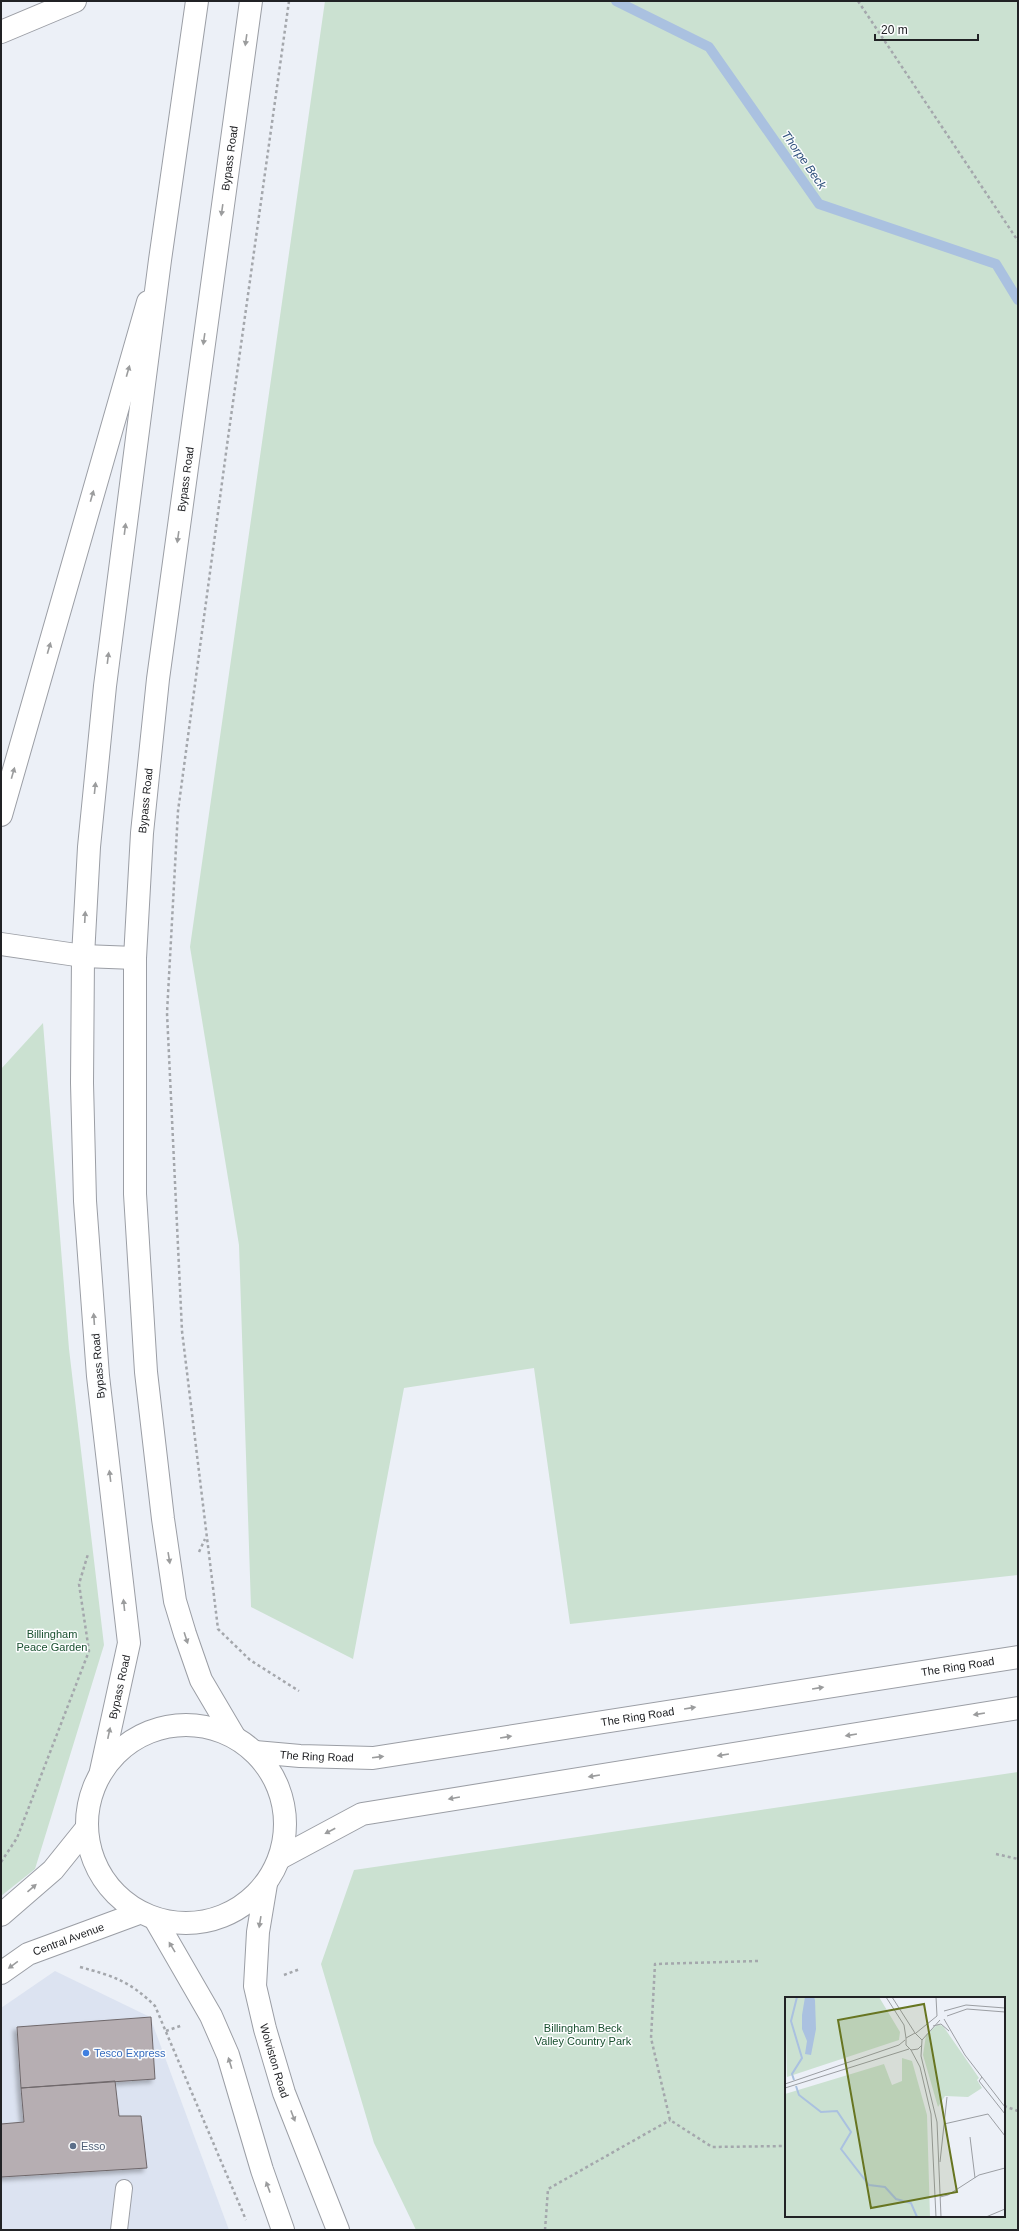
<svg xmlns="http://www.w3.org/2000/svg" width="1019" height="2231" font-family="Helvetica,sans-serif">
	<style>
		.built { fill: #dce3f1 }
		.green { fill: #cbe1d1; fill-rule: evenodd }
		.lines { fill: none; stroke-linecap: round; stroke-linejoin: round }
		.stream { stroke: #aac1e0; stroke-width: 10 }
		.building { fill: #b6aeb2; stroke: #6f686b; filter: url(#shadow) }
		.service-casing { stroke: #9b9ea5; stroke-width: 18 }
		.minor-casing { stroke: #9b9ea5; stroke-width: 24 }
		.tertiary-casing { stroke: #9b9ea5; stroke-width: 24 }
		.primary-casing { stroke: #9b9ea5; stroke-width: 24 }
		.path { stroke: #a4a7ac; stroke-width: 2.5; stroke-dasharray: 3 3; stroke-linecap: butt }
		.service { stroke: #fff; stroke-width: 16 }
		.minor { stroke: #fff; stroke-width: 22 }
		.tertiary { stroke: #fff; stroke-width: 22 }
		.primary { stroke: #fff; stroke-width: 22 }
		.oneway { fill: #9b9c9d }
		.shop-dot { fill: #3f7fe0; stroke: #fcfdfe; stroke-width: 1.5 }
		.service-dot { fill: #5c6f8a; stroke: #fcfdfe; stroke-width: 1.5 }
		.labels { text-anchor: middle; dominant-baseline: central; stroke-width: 3; stroke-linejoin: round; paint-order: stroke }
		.street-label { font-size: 11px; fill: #212225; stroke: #fcfdfe }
		.park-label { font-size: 11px; fill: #184f2e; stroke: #fcfdfe }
		.shop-label { font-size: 11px; fill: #366cbe; stroke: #fcfdfe; text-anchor: start }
		.service-label { font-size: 11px; fill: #4e5e75; stroke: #fcfdfe; text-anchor: start }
		.water-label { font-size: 12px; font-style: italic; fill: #31527d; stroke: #fcfdfe }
		.inset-river { fill: none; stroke: #aac1e0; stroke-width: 2 }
		.inset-road { fill: none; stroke: #9b9ea3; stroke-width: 1 }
		.view { fill: #677521; fill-opacity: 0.15; stroke: #677521; stroke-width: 2 }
		.inset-edge { fill: none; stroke: #212225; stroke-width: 2 }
	</style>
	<defs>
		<filter id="shadow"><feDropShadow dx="-3.5" dy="3.5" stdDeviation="2" flood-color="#0004"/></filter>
	</defs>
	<rect width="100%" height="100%" fill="#ecf0f7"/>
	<path class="built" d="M 55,1971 L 150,2017 L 229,2230 L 1,2230 L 1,2008 Z"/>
	<path class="green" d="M 325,1 L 1018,1 L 1018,1575 L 570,1624 L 534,1368 L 404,1388 L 353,1659 L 251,1607 L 239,1245 L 190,947 Z
		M 43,1023 L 69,1349 L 104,1645 L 35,1869 L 1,1896 L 1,1069 Z
		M 1018,1772 L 1018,2230 L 416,2230 L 374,2143 L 321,1964 L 354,1870 ZM 786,1998 L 1004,1998 L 1004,2216 L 786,2216 Z"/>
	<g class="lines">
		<path class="stream" d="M 616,1 L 709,47 L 819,204 L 996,264 L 1018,300"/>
	</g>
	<path class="building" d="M 151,2017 L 155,2079 L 21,2088 L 17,2027 Z
		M 115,2081 L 119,2116 L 141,2116 L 147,2168 L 1,2177 L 1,2124 L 24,2122 L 21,2088 Z"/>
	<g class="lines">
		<g class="service-casing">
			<path id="service" d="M 119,2230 L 124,2188"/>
		</g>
		<g class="minor-casing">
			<path id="minor" d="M 1,32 L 75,1
				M 1,815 L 148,302
				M 1,944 L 83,956 L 135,958"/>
		</g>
		<g class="tertiary-casing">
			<g id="tertiary">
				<path id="s1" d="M 266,1884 L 258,1932 L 255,1986 L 265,2029 L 284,2093 L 338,2230"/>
				<path d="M 1,1915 L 53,1870 L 86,1829"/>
				<path d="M 155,1919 L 211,2016 L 228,2055 L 262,2170 L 283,2230"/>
				<path id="s2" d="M 1,1973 L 28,1954 L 139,1913"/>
			</g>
		</g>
		<g class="primary-casing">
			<g id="primary">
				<circle cx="186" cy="1824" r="99"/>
				<path id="s3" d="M 234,1736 L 201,1680 L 185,1634 L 175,1601 L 163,1519 L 146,1372 L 135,1194 L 135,958 L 142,833 L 158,679 L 251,1"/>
				<path id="s4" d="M 255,1752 L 300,1756 L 373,1758 L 1018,1657"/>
				<path id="s5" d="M 101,1771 L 129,1643 L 98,1376 L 85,1201 L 82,1083 L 83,956 L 89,847 L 105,686 L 160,260 L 197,1"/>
				<path d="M 280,1858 L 362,1814 L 1018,1708"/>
			</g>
		</g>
		<path class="path" d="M 289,1 L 228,438 L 178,811 L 167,1013 L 182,1331 L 218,1629 L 250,1660 L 299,1691
			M 858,1 L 1018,241
			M 199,1552 L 205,1539
			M 996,1854 L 1018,1859
			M 1,1862 L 17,1838 L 89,1651 L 79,1584 L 88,1554
			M 758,1961 L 655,1964 L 651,2038 L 670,2120 L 712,2147 L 786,2146
			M 80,1967 C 113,1976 130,1981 155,2006 L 246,2220
			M 284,1975 L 300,1969
			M 166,2031 L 183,2025
			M 1004,2106 L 1018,2111
			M 545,2230 L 548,2189 L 670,2120"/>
		<use href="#service" class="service"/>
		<use href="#minor" class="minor"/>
		<use href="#tertiary" class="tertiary"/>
		<use href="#primary" class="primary"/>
	</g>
	<defs><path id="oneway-solid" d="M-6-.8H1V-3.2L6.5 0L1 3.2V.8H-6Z"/></defs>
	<g class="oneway">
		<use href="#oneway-solid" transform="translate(246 40) rotate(98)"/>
		<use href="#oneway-solid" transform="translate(222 210) rotate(98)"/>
		<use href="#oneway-solid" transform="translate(204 339) rotate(98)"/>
		<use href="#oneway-solid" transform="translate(128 371) rotate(-74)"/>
		<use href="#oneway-solid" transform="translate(92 496) rotate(-74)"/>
		<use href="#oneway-solid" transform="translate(125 529) rotate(-83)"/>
		<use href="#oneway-solid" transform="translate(178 537) rotate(98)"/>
		<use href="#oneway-solid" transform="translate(49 648) rotate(-74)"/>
		<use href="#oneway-solid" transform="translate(108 658) rotate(-83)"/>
		<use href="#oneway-solid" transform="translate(13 773) rotate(-74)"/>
		<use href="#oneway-solid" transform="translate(95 788) rotate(-84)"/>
		<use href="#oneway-solid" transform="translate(85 917) rotate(-87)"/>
		<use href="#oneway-solid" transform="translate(94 1319) rotate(-94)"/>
		<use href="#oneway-solid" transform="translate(110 1476) rotate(-97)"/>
		<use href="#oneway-solid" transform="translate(169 1558) rotate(81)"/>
		<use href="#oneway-solid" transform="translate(124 1605) rotate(-96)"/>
		<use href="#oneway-solid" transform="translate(186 1638) rotate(72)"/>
		<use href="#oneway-solid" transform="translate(818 1688) rotate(-9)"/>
		<use href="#oneway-solid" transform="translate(690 1708) rotate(-9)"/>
		<use href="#oneway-solid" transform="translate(979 1714) rotate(171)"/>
		<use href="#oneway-solid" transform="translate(109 1733) rotate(-78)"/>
		<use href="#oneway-solid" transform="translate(851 1735) rotate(171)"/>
		<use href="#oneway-solid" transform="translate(506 1737) rotate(-9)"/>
		<use href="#oneway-solid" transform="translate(723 1755) rotate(171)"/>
		<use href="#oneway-solid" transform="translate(378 1757) rotate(-7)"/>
		<use href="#oneway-solid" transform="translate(594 1776) rotate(171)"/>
		<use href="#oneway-solid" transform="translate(454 1798) rotate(170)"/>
		<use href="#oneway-solid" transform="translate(330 1831) rotate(152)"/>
		<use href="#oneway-solid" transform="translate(32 1888) rotate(-41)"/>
		<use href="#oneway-solid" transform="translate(260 1922) rotate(99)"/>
		<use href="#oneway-solid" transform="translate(172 1947) rotate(-121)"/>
		<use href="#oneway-solid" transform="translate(13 1965) rotate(144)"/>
		<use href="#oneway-solid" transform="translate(230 2063) rotate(-107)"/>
		<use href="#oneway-solid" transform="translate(293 2116) rotate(69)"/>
		<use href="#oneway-solid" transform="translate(268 2187) rotate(-110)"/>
	</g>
	<circle class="shop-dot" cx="86" cy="2053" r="4"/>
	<circle class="service-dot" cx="73" cy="2146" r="4"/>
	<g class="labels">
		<g class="street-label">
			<text stroke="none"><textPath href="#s3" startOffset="1599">Bypass Road</textPath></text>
			<text stroke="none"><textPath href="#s3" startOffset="1275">Bypass Road</textPath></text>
			<text stroke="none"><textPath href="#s3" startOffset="951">Bypass Road</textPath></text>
			<text transform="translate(98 1366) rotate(-95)">Bypass Road</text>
			<text stroke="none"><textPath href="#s4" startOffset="710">The Ring Road</textPath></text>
			<text stroke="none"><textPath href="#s5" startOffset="86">Bypass Road</textPath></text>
			<text stroke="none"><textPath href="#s4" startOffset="386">The Ring Road</textPath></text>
			<text stroke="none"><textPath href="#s4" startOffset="62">The Ring Road</textPath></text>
			<text stroke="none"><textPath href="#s2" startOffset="76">Central Avenue</textPath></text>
			<text stroke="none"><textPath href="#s1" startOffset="180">Wolviston Road</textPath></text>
		</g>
		<g class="park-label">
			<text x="52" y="1634">Billingham<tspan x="52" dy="13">Peace Garden</tspan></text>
			<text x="583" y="2028">Billingham Beck<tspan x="583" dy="13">Valley Country Park</tspan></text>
		</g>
		<g class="shop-label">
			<text x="94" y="2053">Tesco Express</text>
		</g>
		<g class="service-label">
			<text x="81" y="2146">Esso</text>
		</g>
		<g class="water-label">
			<text transform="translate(804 160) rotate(55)">Thorpe Beck</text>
		</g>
	</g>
	<g transform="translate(785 1997)">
		<rect width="220" height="220" fill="#ecf0f7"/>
		<path d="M 0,0 L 94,0 L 115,35 L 114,43 L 2,80 ZM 153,27 L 158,29 L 194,81 L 192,83 L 197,91 L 183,100 L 160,99 L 153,110 L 138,58 L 141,38 ZM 117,61 L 127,64 L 142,118 L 145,220 L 0,220 L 0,97 L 99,67 L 107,88 L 117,84 Z" fill="#cbe1d1"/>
		<path d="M 20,0 L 29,0 L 30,3 L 31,32 L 26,58 L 20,57 L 22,44 L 17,32 L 17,18 Z" fill="#aac1e0"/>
		<path class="inset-river" d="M 9,83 L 7,77 L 17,61 L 6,24 L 12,0M 11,89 L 14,98 L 36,115 L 52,114 L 66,135 L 56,152 L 84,188 L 100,190 L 111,202 L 126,206 L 132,220"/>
		<path class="inset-road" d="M 101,0 L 119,28 L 121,41M 107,0 L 130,36M 159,14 L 181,8 L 220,11M 162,19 L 182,12 L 220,15M 159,22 L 180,58 L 220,110M 148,29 L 156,27 L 164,34M 131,36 L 152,19 L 151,0M 137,43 L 155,23M 137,48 L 133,52 L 126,53 L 121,48 L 121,41 L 130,36 L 137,43 L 136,59 L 152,125 L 156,220M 126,53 L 135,70 L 146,117 L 151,220M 197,80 L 194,84 L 220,117M 0,87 L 114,48 L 120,43M 0,91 L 124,52M 159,127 L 203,117 L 220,139M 185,140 L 190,181M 155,165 L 162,100M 155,200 L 163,198 L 194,178 L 220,171M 201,220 L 220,212"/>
		<path class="view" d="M 139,7 L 172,195 L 86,211 L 53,23 Z"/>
		<rect width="220" height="220" class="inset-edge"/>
	</g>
	<rect width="1019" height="2231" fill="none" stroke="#212225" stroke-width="4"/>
	<path d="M875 34v6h103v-6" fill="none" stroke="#212225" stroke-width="2"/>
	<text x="881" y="34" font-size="12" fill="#212225" stroke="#fcfdfe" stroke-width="3" paint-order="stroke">20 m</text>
</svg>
